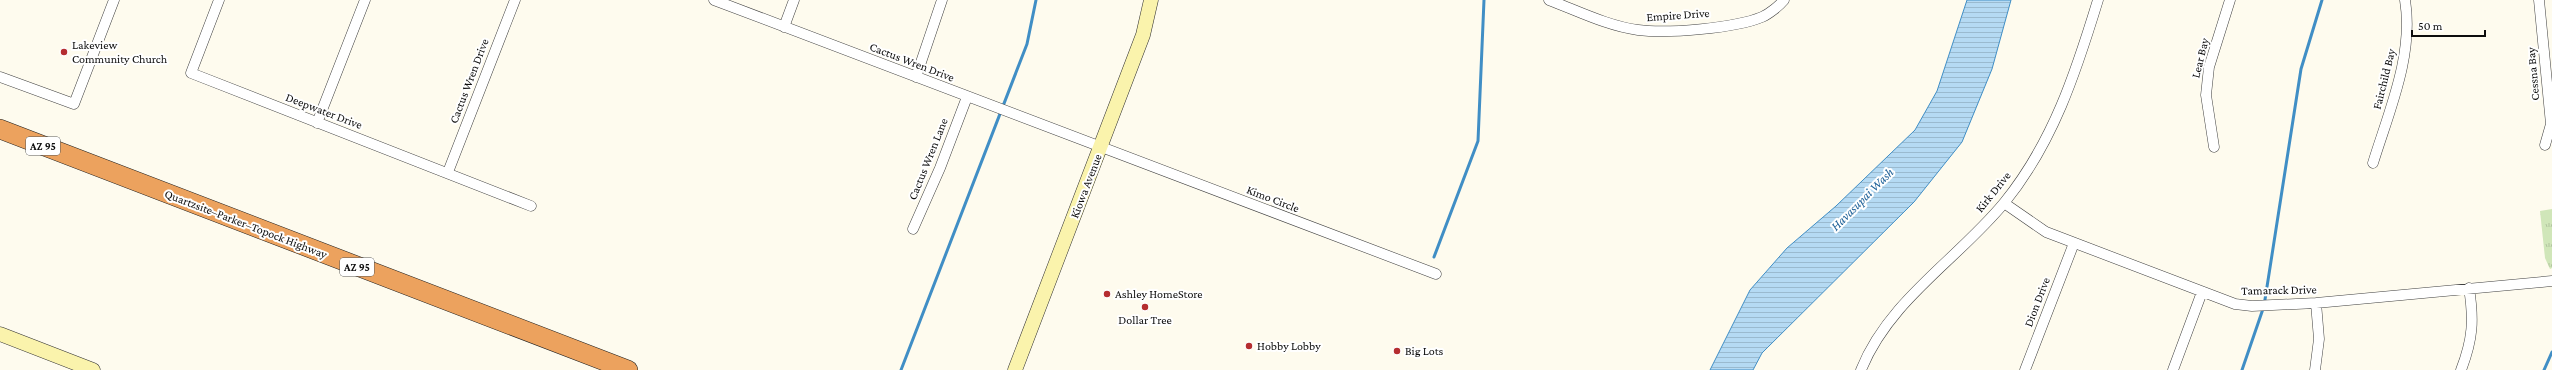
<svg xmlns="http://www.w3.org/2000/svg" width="2552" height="370" font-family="'Crimson Pro',serif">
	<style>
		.grass { fill: url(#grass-tufts) }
		.water { fill: url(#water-rules); stroke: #408ec5 }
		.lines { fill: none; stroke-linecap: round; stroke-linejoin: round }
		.stream { stroke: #408ec5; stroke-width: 3 }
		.street-casing { stroke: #404040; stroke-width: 11 }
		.secondary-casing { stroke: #2f2f2f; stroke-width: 15 }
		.highway-casing { stroke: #1e1e1e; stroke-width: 20 }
		.street { stroke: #fff; stroke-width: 10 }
		.secondary { stroke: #faf3ac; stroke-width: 14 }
		.highway { stroke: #eca25e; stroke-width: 19 }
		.poi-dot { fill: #b52d30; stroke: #fff; stroke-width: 1.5 }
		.labels { text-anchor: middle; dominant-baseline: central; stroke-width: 4; stroke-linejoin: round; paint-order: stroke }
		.shield { fill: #fff; stroke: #565656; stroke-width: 1 }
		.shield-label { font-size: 11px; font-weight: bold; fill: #0d0d0d }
		.street-label { font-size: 12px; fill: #0d0d0d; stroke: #fff }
		.poi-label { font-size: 12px; fill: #0d0d0d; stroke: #fff; text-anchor: start }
		.water-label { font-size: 13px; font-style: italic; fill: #1d6097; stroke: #fff }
	</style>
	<defs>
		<pattern id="grass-tufts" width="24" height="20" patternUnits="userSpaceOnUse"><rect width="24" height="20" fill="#d0e6b9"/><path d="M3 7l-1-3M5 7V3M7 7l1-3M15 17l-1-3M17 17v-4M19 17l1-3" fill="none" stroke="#b1c49e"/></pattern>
		<pattern id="water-rules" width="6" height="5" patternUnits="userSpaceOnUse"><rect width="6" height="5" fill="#b5daf3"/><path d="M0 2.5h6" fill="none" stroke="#9abacf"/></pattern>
	</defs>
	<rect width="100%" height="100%" fill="#fefbee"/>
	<path class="grass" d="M 2552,209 L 2552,268 L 2550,269 L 2545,258 L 2540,211 Z"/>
	<path class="water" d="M 1967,0 L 2011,0 L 1992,69 L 1962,142 L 1914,202 L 1762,353 L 1753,370 L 1710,370 L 1750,290 L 1787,248 L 1836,206 L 1915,130 L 1937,91 Z"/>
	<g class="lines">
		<path class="stream" d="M 1434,257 L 1478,141 L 1484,0
			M 901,370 L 1027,44 L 1036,0
			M 2242,370 L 2264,306 L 2301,69 L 2322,0
			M 2544,370 L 2552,352"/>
		<g class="street-casing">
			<path id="street" d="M 219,0 L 191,73 L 531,206
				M 714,0 L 1436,274
				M 1549,0 C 1578,11 1608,26 1638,30 C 1668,34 1735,28 1762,17 C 1769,14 1779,6 1784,0
				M 2539,0 L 2551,124 L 2545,145
				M 784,27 L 794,0
				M 0,77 L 74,104 L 114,0
				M 916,77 L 942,0
				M 317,123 L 365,0
				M 2214,147 L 2206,95 L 2209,67 L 2230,0
				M 2373,163 C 2389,111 2414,55 2405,0
				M 448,172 L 515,0
				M 2004,203 L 2046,232 L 2235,304 L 2252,306 L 2316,303 L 2552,281
				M 913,229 L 940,168 L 967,97
				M 1861,370 C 1889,300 1958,259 2004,203 C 2053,143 2076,72 2098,0
				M 2025,370 L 2074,243
				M 2173,370 L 2202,292
				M 2315,370 L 2319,339 L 2316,303
				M 2461,370 C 2473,339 2474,320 2469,288"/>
		</g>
		<g class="secondary-casing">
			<path id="secondary" d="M 0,334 L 93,370
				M 1015,370 L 1143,35 L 1151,0"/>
		</g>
		<g class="highway-casing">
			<path id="highway" d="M 0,129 L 628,370"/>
		</g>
		<use href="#street" class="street"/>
		<use href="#secondary" class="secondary"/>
		<use href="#highway" class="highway"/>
	</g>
	<g class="poi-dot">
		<circle cx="64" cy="52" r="4"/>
		<circle cx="1107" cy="294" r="4"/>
		<circle cx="1145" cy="307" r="4"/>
		<circle cx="1249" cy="346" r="4"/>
		<circle cx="1397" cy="351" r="4"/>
	</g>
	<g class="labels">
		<g class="shield">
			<rect x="26" y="137" width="34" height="18" rx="3"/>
			<rect x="340" y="258" width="34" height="18" rx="3"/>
		</g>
		<g class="shield-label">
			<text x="43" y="146">AZ 95</text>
			<text x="357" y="267">AZ 95</text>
		</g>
		<g class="street-label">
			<text transform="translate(1678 15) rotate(-4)">Empire Drive</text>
			<text transform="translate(2200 58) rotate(-76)">Lear Bay</text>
			<text transform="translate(912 62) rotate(21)">Cactus Wren Drive</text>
			<text transform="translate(2533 74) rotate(-95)">Cessna Bay</text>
			<text transform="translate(2384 79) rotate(-76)">Fairchild Bay</text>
			<text transform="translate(469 81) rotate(-69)">Cactus Wren Drive</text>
			<text transform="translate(324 111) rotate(21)">Deepwater Drive</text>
			<text transform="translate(928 159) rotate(-68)">Cactus Wren Lane</text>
			<text transform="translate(1086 186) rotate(-69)">Kiowa Avenue</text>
			<text transform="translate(1993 192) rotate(-51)">Kirk Drive</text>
			<text transform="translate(1273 199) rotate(21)">Kimo Circle</text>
			<text transform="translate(246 224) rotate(21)">Quartzsite–Parker–Topock Highway</text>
			<text transform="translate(2279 290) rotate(-1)">Tamarack Drive</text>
			<text transform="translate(2037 302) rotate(-69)">Dion Drive</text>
		</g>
		<g class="poi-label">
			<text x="72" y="45">Lakeview<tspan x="72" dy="14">Community Church</tspan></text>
			<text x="1115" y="294">Ashley HomeStore</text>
			<text x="1145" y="320" text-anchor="middle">Dollar Tree</text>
			<text x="1257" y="346">Hobby Lobby</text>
			<text x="1405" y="351">Big Lots</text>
		</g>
		<g class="water-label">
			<text transform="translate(1862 199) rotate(-45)">Havasupai Wash</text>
		</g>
	</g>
	<path d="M2412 30v6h73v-6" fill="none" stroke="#0d0d0d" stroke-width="2"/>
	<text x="2418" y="30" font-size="12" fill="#0d0d0d" stroke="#ffffff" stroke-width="3" paint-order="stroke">50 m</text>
</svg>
